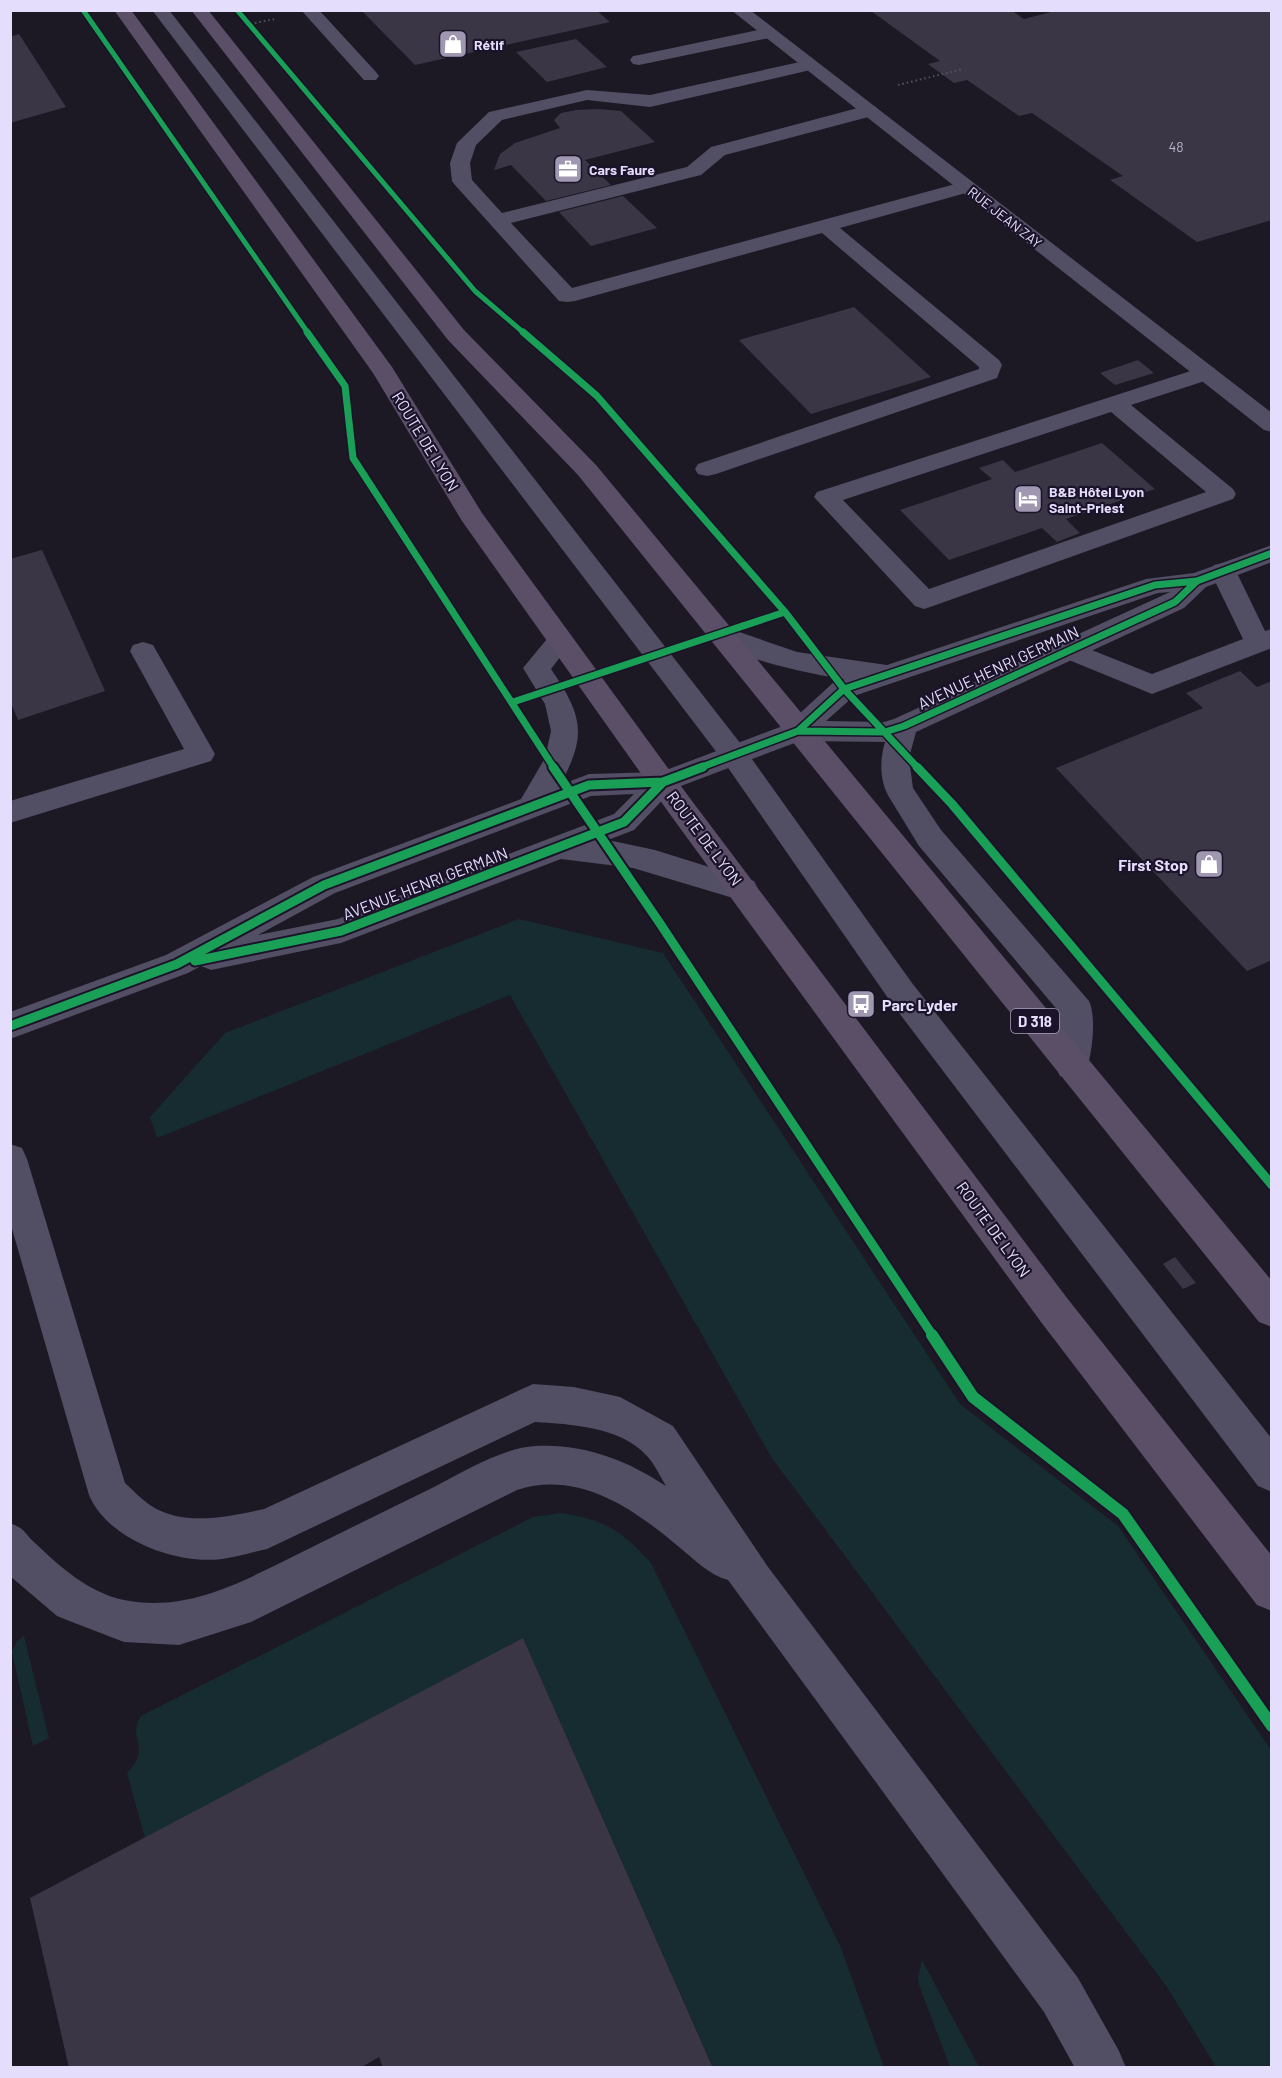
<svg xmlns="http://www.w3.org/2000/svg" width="1282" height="2078" font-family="Barlow,sans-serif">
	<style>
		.green { fill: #172c30 }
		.building { fill: #3b3645 }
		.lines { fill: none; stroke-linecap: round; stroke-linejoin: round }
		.path { stroke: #4d5565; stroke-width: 2; stroke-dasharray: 1.5 3; stroke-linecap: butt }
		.lane { fill: #524e63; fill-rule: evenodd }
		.street { fill: #524e63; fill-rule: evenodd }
		.primary { fill: #5b4f68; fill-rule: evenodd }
		.cycleway-far3-casing { stroke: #1a1329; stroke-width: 8 }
		.cycleway-far2-casing { stroke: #1a1329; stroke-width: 10 }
		.cycleway-far1-casing { stroke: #1a1329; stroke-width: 13 }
		.cycleway-casing { stroke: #1a1329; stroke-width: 16 }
		.cycleway-far3 { stroke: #1a9f57; stroke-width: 5 }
		.cycleway-far2 { stroke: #1a9f57; stroke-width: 7 }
		.cycleway-far1 { stroke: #1a9f57; stroke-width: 9 }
		.cycleway { stroke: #1a9f57; stroke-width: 12 }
		.labels { text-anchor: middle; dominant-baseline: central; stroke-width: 4.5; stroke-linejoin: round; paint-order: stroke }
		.far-poi-label { font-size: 14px; font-weight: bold; fill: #e5ddfc; stroke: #1a1329; text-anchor: start }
		.number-label { font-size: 14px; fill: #bab3ce }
		.far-street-label { font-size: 14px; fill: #e5ddfc; stroke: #1a1329 }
		.shield { fill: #1a1329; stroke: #a8a0bd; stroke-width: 1.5 }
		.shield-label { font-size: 15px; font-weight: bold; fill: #e5ddfc }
		.street-label { font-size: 16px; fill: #e5ddfc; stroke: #1a1329 }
		.poi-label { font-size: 16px; font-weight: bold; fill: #e5ddfc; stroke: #1a1329; text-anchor: end }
	</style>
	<rect width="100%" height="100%" fill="#1c1824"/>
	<path class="green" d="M 519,919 L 663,953 L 960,1404 L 1118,1526 L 1271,1750 L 1271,2067 L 1216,2067 L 1167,1987 L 771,1457 L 510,995 L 157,1138 L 150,1117 L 225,1033 Z
		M 562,1513 C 607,1521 621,1530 651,1563 L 841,1948 L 884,2067 L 713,2067 L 523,1638 L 145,1838 L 127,1773 C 153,1746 126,1738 141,1716 L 533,1517 Z
		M 24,1636 L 49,1738 L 33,1746 L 12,1652 L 17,1641 Z
		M 922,1960 L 979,2067 L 950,2067 L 919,1985 L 918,1977 Z"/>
	<path class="building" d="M 371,10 L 596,10 L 610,22 L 415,65 L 363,12 Z
		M 1011,10 L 1024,19 L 1059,10 L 1272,10 L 1272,220 L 1197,242 L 1110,180 L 1123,176 L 1032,113 L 1019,116 L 967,80 L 954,83 L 928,64 L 940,61 L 871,11 Z
		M 19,34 L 66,107 L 10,123 L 10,37 Z
		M 576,39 L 607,67 L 547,82 L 516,52 Z
		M 598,109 L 621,111 L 655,142 L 585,160 L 611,185 L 546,201 L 511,165 L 494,170 L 500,154 L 515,143 L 560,128 L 554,120 L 561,113 L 576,110 Z
		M 623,196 L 657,228 L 591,246 L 559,212 Z
		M 854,307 L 931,377 L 811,414 L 739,340 Z
		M 1138,360 L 1154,373 L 1115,385 L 1100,373 Z
		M 1102,443 L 1155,489 L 1066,519 L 1080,533 L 1057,542 L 1042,528 L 949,560 L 900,510 L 992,479 L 979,468 L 1003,460 L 1015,472 Z
		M 42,550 L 105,691 L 18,720 L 10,701 L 10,559 Z
		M 1240,671 L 1257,687 L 1272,681 L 1272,960 L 1247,971 L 1056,768 L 1203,708 L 1186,693 Z
		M 1175,1257 L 1196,1283 L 1183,1289 L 1163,1264 Z
		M 523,1638 L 713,2068 L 383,2068 L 379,2057 L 360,2068 L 69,2068 L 30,1898 Z"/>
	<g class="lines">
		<path class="path" d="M 255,23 L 275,19
			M 898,85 L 963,69"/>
		<path class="lane" d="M 152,10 L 169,10 L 744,748 L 912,983 L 1272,1439 L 1272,1492 L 1258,1486 L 890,1001 L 724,762 Z
			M 301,10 L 319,10 L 376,72 L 379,76 L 376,80 L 364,80 Z
			M 768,28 L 774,29 L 777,33 L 774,37 L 639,65 L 633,64 L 630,60 L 633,56 L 639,55 Z
			M 809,60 L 815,61 L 818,65 L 815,69 L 650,107 L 587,100 L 502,120 L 476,145 L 470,163 L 472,180 L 502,213 L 687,167 L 711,147 L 869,105 L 876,107 L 878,111 L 876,115 L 725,155 L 701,175 L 511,223 L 572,288 L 959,183 L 973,183 L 976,187 L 973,191 L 840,228 L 999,360 L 1002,365 L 997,378 L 716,474 L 707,476 L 698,474 L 695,469 L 698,464 L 979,369 L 979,367 L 822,233 L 575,301 L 567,302 L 559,301 L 455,185 L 452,181 L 450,163 L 457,143 L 489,112 L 587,90 L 650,95 Z
			M 1206,366 L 1214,368 L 1217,373 L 1214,378 L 1131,405 L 1233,489 L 1236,494 L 1233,499 L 933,606 L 924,609 L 915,606 L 814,497 L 817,492 ZM 1111,412 L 1206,492 L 929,589 L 843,500 Z
			M 1223,563 L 1232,565 L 1236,571 L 1265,631 L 1272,629 L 1272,648 L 1152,694 L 1059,656 L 1056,650 L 1059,644 L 1069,641 L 1152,674 L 1243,639 L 1210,571 L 1214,565 Z
			M 143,642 L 153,645 L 215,754 L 211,761 L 10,823 L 10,801 L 184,749 L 130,651 L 133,645 Z
			M 10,1144 L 22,1148 L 27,1159 L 125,1483 C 133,1490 141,1499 150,1505 C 182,1527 229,1517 264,1509 L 533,1384 L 574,1387 L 620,1397 L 673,1426 L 768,1567 L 1078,1978 L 1119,2051 L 1126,2068 L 1075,2068 L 1044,2012 L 728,1580 C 709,1575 694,1559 679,1547 C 634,1509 579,1470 517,1490 L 251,1622 L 179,1645 L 124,1642 L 72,1622 L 57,1616 L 10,1576 L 10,1523 C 27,1530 23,1532 34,1542 C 59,1566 89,1593 124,1600 C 180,1611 227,1589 276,1565 C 328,1539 381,1513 434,1487 C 463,1472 502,1448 535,1446 C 583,1443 627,1460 666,1486 C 660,1476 654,1463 646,1455 C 621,1427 569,1424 535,1422 L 267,1549 C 252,1552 237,1557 222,1559 C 176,1565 107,1539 89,1495 L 10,1222 Z"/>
		<path class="street" d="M 731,10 L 750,10 L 1272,413 L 1272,432 L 1264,430 Z
			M 1272,545 L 1272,562 L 1206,587 L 1184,608 L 916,732 L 909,758 L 913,788 L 941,830 L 1089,1001 C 1097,1017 1092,1060 1084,1076 L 1072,1080 L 1060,1076 L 1055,1066 L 1060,1013 L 919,846 L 889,797 C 879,780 880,759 885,742 L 800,741 L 673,789 L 634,830 L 608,840 L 655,850 L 754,881 L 758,889 L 754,897 L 743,901 L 633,868 L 561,859 L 341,943 L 211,970 L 201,966 L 188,973 L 10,1039 L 10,1012 L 166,955 L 313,877 L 521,799 L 545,758 L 551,731 L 545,704 L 523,668 L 551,634 L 560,631 L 569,634 L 573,640 L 551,669 C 582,715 588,734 560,785 L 589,774 L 661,772 L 788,724 L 834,682 L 845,679 C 818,676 719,655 706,634 L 710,628 L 719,625 L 797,652 L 887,665 L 1146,579 L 1194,573 ZM 1170,592 L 894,719 L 884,722 L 826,721 L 854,696 L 1158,593 ZM 634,794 L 614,814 L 338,919 L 258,935 L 335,893 L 591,796 Z"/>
		<path class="primary" d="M 114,10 L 131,10 L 392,367 L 482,513 L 689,797 L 1067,1298 L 1272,1556 L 1272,1611 L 1257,1605 L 1041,1322 L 669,813 L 462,521 L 373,373 Z
			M 191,10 L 208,10 L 464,330 L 596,465 L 1272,1281 L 1272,1327 L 1259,1322 L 578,475 L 448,340 Z"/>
		<g class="cycleway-far3-casing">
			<path id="cycleway-far3" d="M 83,10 L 308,333
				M 237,10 L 475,291 L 524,333"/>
		</g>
		<g class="cycleway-far2-casing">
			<path id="cycleway-far2" d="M 307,332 L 345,386 L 353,458 L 554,768
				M 523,332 L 597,396 L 785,612 L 844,689 L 918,768
				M 513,702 L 785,612
				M 798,731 L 844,689 L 1155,585 L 1197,581 L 1272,553
				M 699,768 L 798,731 L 885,732 L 904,726 L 1175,602 L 1197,581"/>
		</g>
		<g class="cycleway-far1-casing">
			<path id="cycleway-far1" d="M 553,767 L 659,922 L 933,1336
				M 917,767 L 952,804 L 1272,1185
				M 195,961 L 341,931 L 624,822 L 663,782
				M 10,1026 L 177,964 L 324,885 L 589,785 L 663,782 L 703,767"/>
		</g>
		<g class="cycleway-casing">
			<path id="cycleway" d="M 932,1335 L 973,1397 L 1123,1514 L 1272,1726"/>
		</g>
		<use href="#cycleway-far3" class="cycleway-far3"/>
		<use href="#cycleway-far2" class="cycleway-far2"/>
		<use href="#cycleway-far1" class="cycleway-far1"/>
		<use href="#cycleway" class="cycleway"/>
	</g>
	<defs>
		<g id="shop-square" transform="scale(1.5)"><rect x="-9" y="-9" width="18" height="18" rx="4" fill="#9f98b0" stroke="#1a1329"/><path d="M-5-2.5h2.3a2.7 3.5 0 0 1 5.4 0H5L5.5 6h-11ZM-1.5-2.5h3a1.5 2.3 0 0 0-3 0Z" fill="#fff"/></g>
		<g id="office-square" transform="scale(1.5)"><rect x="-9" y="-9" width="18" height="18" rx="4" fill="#9f98b0" stroke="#1a1329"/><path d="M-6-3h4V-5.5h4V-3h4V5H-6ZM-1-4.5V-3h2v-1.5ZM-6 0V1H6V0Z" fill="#fff"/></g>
		<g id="hotel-square" transform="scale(1.5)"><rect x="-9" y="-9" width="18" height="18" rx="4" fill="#9f98b0" stroke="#1a1329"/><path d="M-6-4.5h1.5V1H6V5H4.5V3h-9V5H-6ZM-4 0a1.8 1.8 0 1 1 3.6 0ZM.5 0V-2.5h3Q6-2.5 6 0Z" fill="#fff"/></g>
		<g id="bus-square" transform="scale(1.5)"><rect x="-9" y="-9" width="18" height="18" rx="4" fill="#9f98b0" stroke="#1a1329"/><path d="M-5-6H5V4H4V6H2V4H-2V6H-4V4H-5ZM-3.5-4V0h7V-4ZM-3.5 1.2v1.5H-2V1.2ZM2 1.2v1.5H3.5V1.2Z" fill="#fff"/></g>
	</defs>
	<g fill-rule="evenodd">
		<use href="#shop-square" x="453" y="44"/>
		<use href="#office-square" x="568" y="169"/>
		<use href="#hotel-square" x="1028" y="499"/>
		<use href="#shop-square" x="1209" y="864"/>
		<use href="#bus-square" x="861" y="1004"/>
	</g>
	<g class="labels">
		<g class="far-poi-label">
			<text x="474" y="44">Rétif</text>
			<text x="589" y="169">Cars Faure</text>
			<text x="1049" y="491">B&amp;B Hôtel Lyon<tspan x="1049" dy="16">Saint-Priest</tspan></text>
		</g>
		<g class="number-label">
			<text x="1176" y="146">48</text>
		</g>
		<g class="far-street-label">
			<text transform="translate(1005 217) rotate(38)">RUE JEAN ZAY</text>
		</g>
		<rect class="shield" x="1011" y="1009" width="48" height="24" rx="4.5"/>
		<g class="shield-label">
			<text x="1035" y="1021">D 318</text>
		</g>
		<g class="street-label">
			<text transform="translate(426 441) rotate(59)">ROUTE DE LYON</text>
			<text transform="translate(998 667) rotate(-25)">AVENUE HENRI GERMAIN</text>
			<text transform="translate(705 838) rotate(53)">ROUTE DE LYON</text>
			<text transform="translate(425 883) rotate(-21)">AVENUE HENRI GERMAIN</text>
			<text transform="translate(994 1229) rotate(54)">ROUTE DE LYON</text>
		</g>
		<g class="poi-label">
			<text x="1188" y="864">First Stop</text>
			<text x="882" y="1004" text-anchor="start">Parc Lyder</text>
		</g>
	</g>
	<rect width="1282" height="2078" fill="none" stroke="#e5ddfc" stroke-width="24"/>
</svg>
